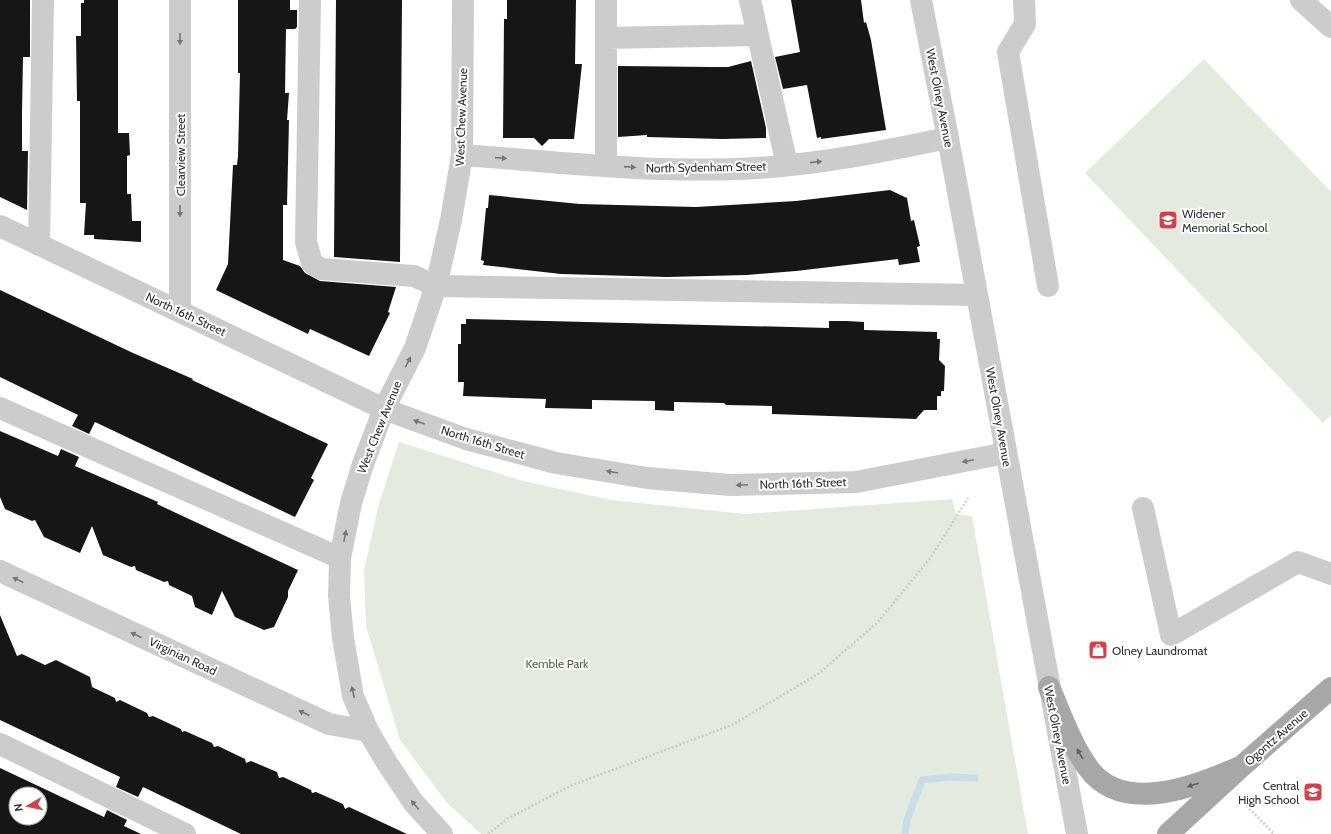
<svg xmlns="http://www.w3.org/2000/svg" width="1331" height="834" font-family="Cabin,sans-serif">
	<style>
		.green { fill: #e4ebde }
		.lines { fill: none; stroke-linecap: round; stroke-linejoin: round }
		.stream { stroke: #cbdce9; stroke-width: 7 }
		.building { fill: #161616; fill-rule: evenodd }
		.path { stroke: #ccc; stroke-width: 2.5; stroke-dasharray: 2 2; stroke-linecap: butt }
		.minor { stroke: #ccc; stroke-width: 22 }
		.major { stroke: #a7a7a7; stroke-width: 22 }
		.oneway { fill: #767676 }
		.oneway2 { fill: #5f5f5f }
		.labels { text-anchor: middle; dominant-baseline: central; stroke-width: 4; stroke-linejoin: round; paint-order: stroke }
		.street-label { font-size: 12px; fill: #2f2f2f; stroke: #fff }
		.poi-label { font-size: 12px; fill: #2f2f2f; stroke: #fff; text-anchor: start }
		.park-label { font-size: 12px; fill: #516640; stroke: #fff }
	</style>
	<rect width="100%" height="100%" fill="#fff"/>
	<path class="green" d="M 1204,59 L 1331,192 L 1331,415 L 1323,423 L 1085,173 Z
		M 399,442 L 523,481 L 611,500 L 745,514 L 952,499 L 956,514 L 972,516 L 1028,834 L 481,834 L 447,803 L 400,740 L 366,626 L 364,571 L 378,507 Z"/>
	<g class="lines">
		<path class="stream" d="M 905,834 L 907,820 L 922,780 L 950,777 L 975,778"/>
	</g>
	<path class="building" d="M 0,0 L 30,0 L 30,57 L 23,57 L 22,114 L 22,151 L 28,151 L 27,210 L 0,197 Z
		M 84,0 L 118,0 L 118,133 L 129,133 L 130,155 L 127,156 L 127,194 L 131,194 L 132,221 L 141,221 L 141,242 L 94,239 L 94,235 L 84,235 L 86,203 L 80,203 L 80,101 L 77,101 L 76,36 L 81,36 L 81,3 L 84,3 Z
		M 238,0 L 290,0 L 290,10 L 297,10 L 297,27 L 295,29 L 286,29 L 285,93 L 289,93 L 287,120 L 289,120 L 287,205 L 283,205 L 283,260 L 300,266 L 305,273 L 320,281 L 396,287 L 388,312 L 390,313 L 369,356 L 310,329 L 308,334 L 216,290 L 228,264 L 233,165 L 237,165 L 238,156 L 240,73 L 238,73 Z
		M 336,0 L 402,0 L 400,262 L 334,257 Z
		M 507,0 L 576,0 L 575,64 L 582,64 L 574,139 L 549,139 L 542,146 L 534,138 L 503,138 L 504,19 L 507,19 Z
		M 791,0 L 861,0 L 864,23 L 866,22 L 871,40 L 886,130 L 821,139 L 821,137 L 817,138 L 807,85 L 783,89 L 775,57 L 800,52 Z
		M 751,61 L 766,128 L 766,138 L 722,139 L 647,137 L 647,135 L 618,137 L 618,66 L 712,67 L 728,67 Z
		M 890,190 L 907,198 L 911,221 L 914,220 L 920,246 L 917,247 L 920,262 L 899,265 L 898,259 L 796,271 L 747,275 L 667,277 L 561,274 L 483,265 L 484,261 L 481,260 L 486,208 L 488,208 L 489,195 L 580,204 L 696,207 L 796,201 Z
		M 0,290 L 133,353 L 193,379 L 192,380 L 328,444 L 311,478 L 314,480 L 295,517 L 95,422 L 89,434 L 72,426 L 78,415 L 0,377 Z
		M 466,319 L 829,328 L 829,321 L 847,321 L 864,322 L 864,330 L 937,332 L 937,339 L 940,339 L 939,360 L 945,366 L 944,391 L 941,391 L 941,396 L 937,396 L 937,410 L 924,410 L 916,419 L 772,414 L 772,406 L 726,405 L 724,403 L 674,402 L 674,411 L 655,410 L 655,401 L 592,400 L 592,409 L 545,408 L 546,399 L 463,396 L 464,382 L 458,382 L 458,344 L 461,344 L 461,324 L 466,324 Z
		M 0,431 L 58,456 L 61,449 L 79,457 L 75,466 L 158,502 L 157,504 L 174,512 L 298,570 L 288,591 L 288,597 L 274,627 L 264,630 L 235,617 L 222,591 L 212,615 L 195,607 L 192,596 L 169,585 L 168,581 L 164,582 L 136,570 L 135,566 L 131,567 L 103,555 L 92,526 L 80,553 L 44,537 L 35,520 L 32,521 L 5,509 L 0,497 Z
		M 0,615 L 17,656 L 22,654 L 45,665 L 56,660 L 90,677 L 92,687 L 115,698 L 116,702 L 120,700 L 147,713 L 149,717 L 153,716 L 181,729 L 182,732 L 185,731 L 212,743 L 214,747 L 218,746 L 245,759 L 246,763 L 251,761 L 277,772 L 279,778 L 283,777 L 311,790 L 312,793 L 316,792 L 343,804 L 345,809 L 349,807 L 407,834 L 241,834 L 143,787 L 138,797 L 116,787 L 120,777 L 0,720 Z
		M 0,768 L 104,817 L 107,810 L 127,820 L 124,826 L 141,834 L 0,834 ZM 16,794 L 40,794 L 40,818 L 16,818 Z"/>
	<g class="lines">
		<path class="path" d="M 1241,800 L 1274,834
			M 488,834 L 507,819 L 570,786 L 732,725 L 818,674 L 878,622 L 931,557 L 968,498"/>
		<path class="minor" d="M 180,0 L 180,311
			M 310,0 L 306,242 L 312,263 L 321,269 L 414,276 L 436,286 L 977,295
			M 750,0 L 787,165
			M 921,0 L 948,138 L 1077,834
			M 1024,0 L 1025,24 L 1008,52 L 1048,286
			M 1301,0 L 1331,27
			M 606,38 L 758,35
			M 462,155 C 560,162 659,174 757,168 C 822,164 885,151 948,138
			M 606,165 L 606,0
			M 0,226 L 384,409 L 466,439 L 556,463 L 647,478 L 730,485 L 856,482 L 1006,453
			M 39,245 L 43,0
			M 0,408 L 340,558
			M 1143,508 L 1171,635 L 1298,562 L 1331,574
			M 0,571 L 329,724 L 368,731
			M 0,744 L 185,834
			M 442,834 L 413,802 L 387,763 L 368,731 L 353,696 L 343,638 L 339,596 L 340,558 L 351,503 L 363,464 L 384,409 L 415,348 L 436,286 L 451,220 L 462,155 L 463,0"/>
		<path class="major" d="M 1049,687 C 1061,714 1071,745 1089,769 C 1124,816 1200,785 1242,766
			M 1168,834 L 1242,766 L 1331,688"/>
	</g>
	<defs><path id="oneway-solid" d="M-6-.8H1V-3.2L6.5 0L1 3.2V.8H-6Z"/></defs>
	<g class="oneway">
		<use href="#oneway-solid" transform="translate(180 39) rotate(90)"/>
		<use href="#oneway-solid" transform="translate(501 158) rotate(4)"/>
		<use href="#oneway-solid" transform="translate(816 162) rotate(-6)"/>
		<use href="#oneway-solid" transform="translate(630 167) rotate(4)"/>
		<use href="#oneway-solid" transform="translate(180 211) rotate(90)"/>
		<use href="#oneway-solid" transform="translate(408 362) rotate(-63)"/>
		<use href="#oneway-solid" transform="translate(419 422) rotate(-160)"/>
		<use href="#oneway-solid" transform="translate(968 461) rotate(168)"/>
		<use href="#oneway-solid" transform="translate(612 472) rotate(-170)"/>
		<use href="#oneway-solid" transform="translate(742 485) rotate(178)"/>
		<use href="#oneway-solid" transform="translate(345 536) rotate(-79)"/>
		<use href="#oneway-solid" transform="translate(18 580) rotate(-155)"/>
		<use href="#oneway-solid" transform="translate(136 635) rotate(-155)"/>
		<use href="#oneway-solid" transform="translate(353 692) rotate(-103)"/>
		<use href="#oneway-solid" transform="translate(304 713) rotate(-155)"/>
		<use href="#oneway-solid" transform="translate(415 805) rotate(-130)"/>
	</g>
	<g class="oneway2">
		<use href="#oneway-solid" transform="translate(1080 754) rotate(-120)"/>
		<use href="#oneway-solid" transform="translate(1193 785) rotate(163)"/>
	</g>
	<defs>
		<g id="school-square" transform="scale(1)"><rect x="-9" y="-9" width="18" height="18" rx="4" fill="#d64046" stroke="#fff"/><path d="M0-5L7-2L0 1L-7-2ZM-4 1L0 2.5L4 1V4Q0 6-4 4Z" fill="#fff"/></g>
		<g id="shop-square" transform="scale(1)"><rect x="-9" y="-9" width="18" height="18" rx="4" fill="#d64046" stroke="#fff"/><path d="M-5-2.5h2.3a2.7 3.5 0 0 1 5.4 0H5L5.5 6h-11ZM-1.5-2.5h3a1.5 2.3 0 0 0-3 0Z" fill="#fff"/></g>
	</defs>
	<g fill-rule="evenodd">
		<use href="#school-square" x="1168" y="220"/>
		<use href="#shop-square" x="1098" y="650"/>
		<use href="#school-square" x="1313" y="792"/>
	</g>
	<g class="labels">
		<g class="street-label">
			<text transform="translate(940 98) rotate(79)">West Olney Avenue</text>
			<text transform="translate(461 117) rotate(-88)">West Chew Avenue</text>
			<text transform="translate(180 155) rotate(-90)">Clearview Street</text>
			<text transform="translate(706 167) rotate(-1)">North Sydenham Street</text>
			<text transform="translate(186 314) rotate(25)">North 16th Street</text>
			<text transform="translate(999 417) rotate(80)">West Olney Avenue</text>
			<text transform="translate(379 427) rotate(-68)">West Chew Avenue</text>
			<text transform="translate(483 442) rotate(17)">North 16th Street</text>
			<text transform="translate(803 483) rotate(-2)">North 16th Street</text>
			<text transform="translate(183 656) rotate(25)">Virginian Road</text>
			<text transform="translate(1058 735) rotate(79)">West Olney Avenue</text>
			<text transform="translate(1276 737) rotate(-41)">Ogontz Avenue</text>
		</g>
		<g class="poi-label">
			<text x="1182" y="213">Widener<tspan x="1182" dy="14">Memorial School</tspan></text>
			<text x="1112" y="650">Olney Laundromat</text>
			<text x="1299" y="785" text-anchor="end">Central<tspan x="1299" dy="14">High School</tspan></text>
		</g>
		<g class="park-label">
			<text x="557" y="663">Kemble Park</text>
		</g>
	</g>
	<g transform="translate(28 806) rotate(261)"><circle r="19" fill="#ffffff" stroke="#acacac"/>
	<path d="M0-3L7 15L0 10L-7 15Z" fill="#d64046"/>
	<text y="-6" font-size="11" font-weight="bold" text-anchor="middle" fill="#2f2f2f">N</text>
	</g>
</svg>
